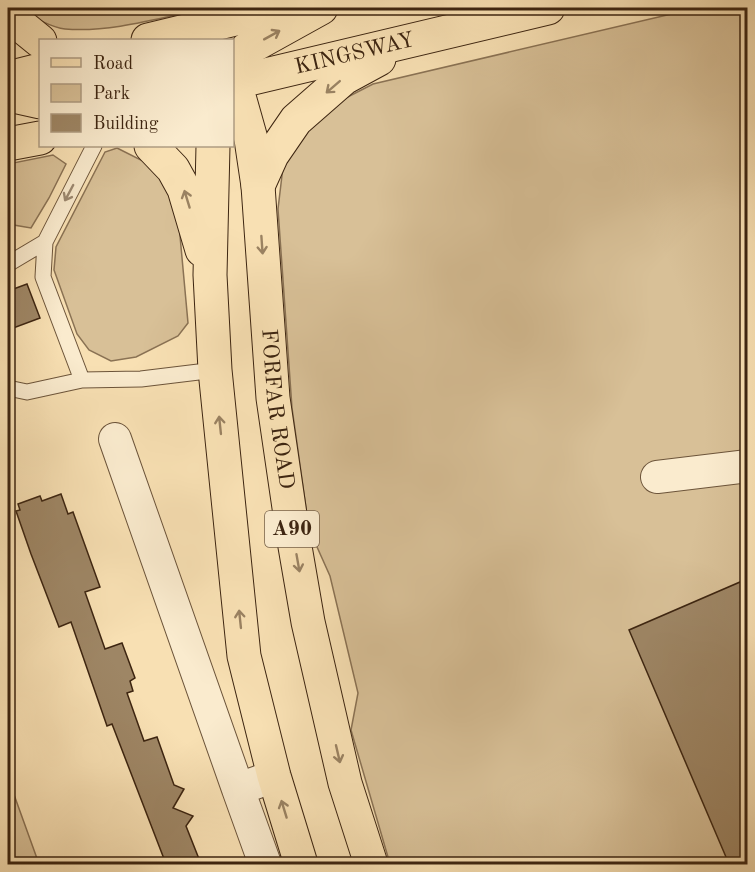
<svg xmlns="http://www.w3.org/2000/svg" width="755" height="872" font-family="'Old Standard TT',serif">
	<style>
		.green { fill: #d8c097; stroke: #8a7254; stroke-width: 1.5 }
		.building { fill: #9e8665; stroke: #3d2511; stroke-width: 1.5 }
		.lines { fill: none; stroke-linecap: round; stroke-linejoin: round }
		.lane-casing { stroke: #6c543a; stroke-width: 17 }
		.street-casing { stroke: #6c543a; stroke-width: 34 }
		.primary-casing { stroke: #3d2511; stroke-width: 35 }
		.highway-casing { stroke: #3d2511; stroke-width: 35 }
		.lane { stroke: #faebce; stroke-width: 15 }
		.street { stroke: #faebce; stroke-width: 32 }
		.primary { stroke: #f8e0b3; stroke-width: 33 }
		.highway { stroke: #f8e0b3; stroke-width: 33 }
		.oneway { stroke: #9a8262 }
		.oneway2 { stroke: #9c8870 }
		.labels { text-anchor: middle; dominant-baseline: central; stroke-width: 4.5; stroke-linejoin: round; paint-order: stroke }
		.shield { fill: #faebce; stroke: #76604a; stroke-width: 1.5 }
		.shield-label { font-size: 21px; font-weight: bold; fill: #3d2511 }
		.street-label { font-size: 22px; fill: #3d2511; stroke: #faebce }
	</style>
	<rect width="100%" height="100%" fill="#f8e0b3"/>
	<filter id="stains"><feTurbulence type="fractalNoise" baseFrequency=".00333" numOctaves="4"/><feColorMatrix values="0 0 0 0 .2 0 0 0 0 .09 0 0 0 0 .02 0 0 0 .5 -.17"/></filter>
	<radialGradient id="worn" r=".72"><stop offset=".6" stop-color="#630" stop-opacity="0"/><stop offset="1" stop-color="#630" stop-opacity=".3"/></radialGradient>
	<path class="green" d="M 20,8 L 208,8 C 163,17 111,33 65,29 C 54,28 28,16 20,8 Z
		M 697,8 L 747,8 L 747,864 L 390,864 L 351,730 L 358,693 L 330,576 L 309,529 L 292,408 L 278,209 L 283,167 L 304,127 L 332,105 L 373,84 Z
		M 117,148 L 149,164 L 169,187 L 178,214 L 188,323 L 178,336 L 136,357 L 111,361 L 89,350 L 77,334 L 54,270 L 56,247 L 105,152 Z
		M 53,155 L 66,164 L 49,198 L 31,228 L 8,224 L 8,164 Z
		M 8,778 L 39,864 L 8,864 Z"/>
	<path class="building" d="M 27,284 L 40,318 L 8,330 L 8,291 Z
		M 61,494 L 68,514 L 73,512 L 100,587 L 85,592 L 105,649 L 122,643 L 135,678 L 130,681 L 133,691 L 127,693 L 144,741 L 157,737 L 174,785 L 184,789 L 173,808 L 193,816 L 186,826 L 201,864 L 166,864 L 112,724 L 107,726 L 71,622 L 59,627 L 31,554 L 16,511 L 20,510 L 18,504 L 40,496 L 42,501 Z
		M 747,579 L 747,864 L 729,864 L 629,630 Z"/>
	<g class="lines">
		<g class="lane-casing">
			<path id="lane" d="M 94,146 L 45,242 L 43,277 L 82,380 L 141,379 L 215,370
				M 8,264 L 45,242
				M 8,388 L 27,392 L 82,380"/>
		</g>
		<g class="street-casing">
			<path id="street" d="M 115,439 L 238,789
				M 657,477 L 748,466
				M 258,782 L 238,789 L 265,864"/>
		</g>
		<g class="primary-casing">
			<path id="primary" d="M 8,15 L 40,41"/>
		</g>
		<g class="highway-casing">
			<g id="highway">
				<path d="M 148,40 L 281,8"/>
				<path d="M 232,71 L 247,49 L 321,8"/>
				<path d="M 8,78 L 40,70"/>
				<path id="s1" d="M 232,83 L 548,8"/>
				<path d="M 8,91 L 13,96 L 40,102"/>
				<path id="s2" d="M 232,94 L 240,100 L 251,139 L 258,186 L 273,398 L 293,535 L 308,622 L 345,783 L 371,864"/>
				<path d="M 8,144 L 40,138"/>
				<path d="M 151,146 L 173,169 L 184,189 L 202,250"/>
				<path d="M 213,146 L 210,275 L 215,370 L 244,656 L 274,776 L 301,864"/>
				<path d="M 258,186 L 272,155 L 296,120 L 344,78 L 379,59"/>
			</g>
		</g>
		<use href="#lane" class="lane"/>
		<use href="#street" class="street"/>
		<use href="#primary" class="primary"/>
		<use href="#highway" class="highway"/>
	</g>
	<defs><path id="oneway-shaft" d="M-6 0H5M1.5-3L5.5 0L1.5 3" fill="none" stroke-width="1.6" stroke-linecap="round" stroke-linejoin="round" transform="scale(1.5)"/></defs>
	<g class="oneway">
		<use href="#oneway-shaft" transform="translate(272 35) rotate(-29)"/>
		<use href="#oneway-shaft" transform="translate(333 87) rotate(139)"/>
		<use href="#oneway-shaft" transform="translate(187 199) rotate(-107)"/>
		<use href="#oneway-shaft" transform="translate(262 245) rotate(86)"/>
		<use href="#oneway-shaft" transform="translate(220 425) rotate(-96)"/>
		<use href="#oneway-shaft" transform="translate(298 563) rotate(80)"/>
		<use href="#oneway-shaft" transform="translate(240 619) rotate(-96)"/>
		<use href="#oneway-shaft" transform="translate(338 754) rotate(77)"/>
		<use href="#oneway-shaft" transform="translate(284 809) rotate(-107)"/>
	</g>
	<use class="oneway2" href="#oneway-shaft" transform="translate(69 193) rotate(118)"/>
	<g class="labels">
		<rect class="shield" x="265" y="511" width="54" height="36" rx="4.5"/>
		<g class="shield-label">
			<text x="292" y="529">A90</text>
		</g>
		<g class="street-label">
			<text stroke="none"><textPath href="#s1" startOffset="126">KINGSWAY</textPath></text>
			<text stroke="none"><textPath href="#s2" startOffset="322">FORFAR ROAD</textPath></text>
		</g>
	</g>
	<rect width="755" height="872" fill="none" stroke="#f8e0b3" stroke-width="30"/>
	<rect x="9" y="9" width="737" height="854" fill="none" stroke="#3d2511" stroke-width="3"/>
	<rect x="15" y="15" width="725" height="842" fill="none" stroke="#3d2511" stroke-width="1.5"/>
	<rect x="39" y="39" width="195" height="108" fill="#faebce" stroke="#ae9c82" stroke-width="1.5"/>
	<rect x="51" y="58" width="30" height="9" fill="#f8e0b3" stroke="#ae9c82" stroke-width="1.5"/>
	<text x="93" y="69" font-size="18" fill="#3d2511">Road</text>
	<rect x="51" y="84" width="30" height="18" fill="#d8c097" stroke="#ae9c82" stroke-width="1.5"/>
	<text x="93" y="99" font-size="18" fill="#3d2511">Park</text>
	<rect x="51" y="114" width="30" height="18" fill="#9e8665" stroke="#ae9c82" stroke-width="1.5"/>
	<text x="93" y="129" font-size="18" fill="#3d2511">Building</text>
	<rect width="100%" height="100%" filter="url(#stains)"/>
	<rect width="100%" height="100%" fill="url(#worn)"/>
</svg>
